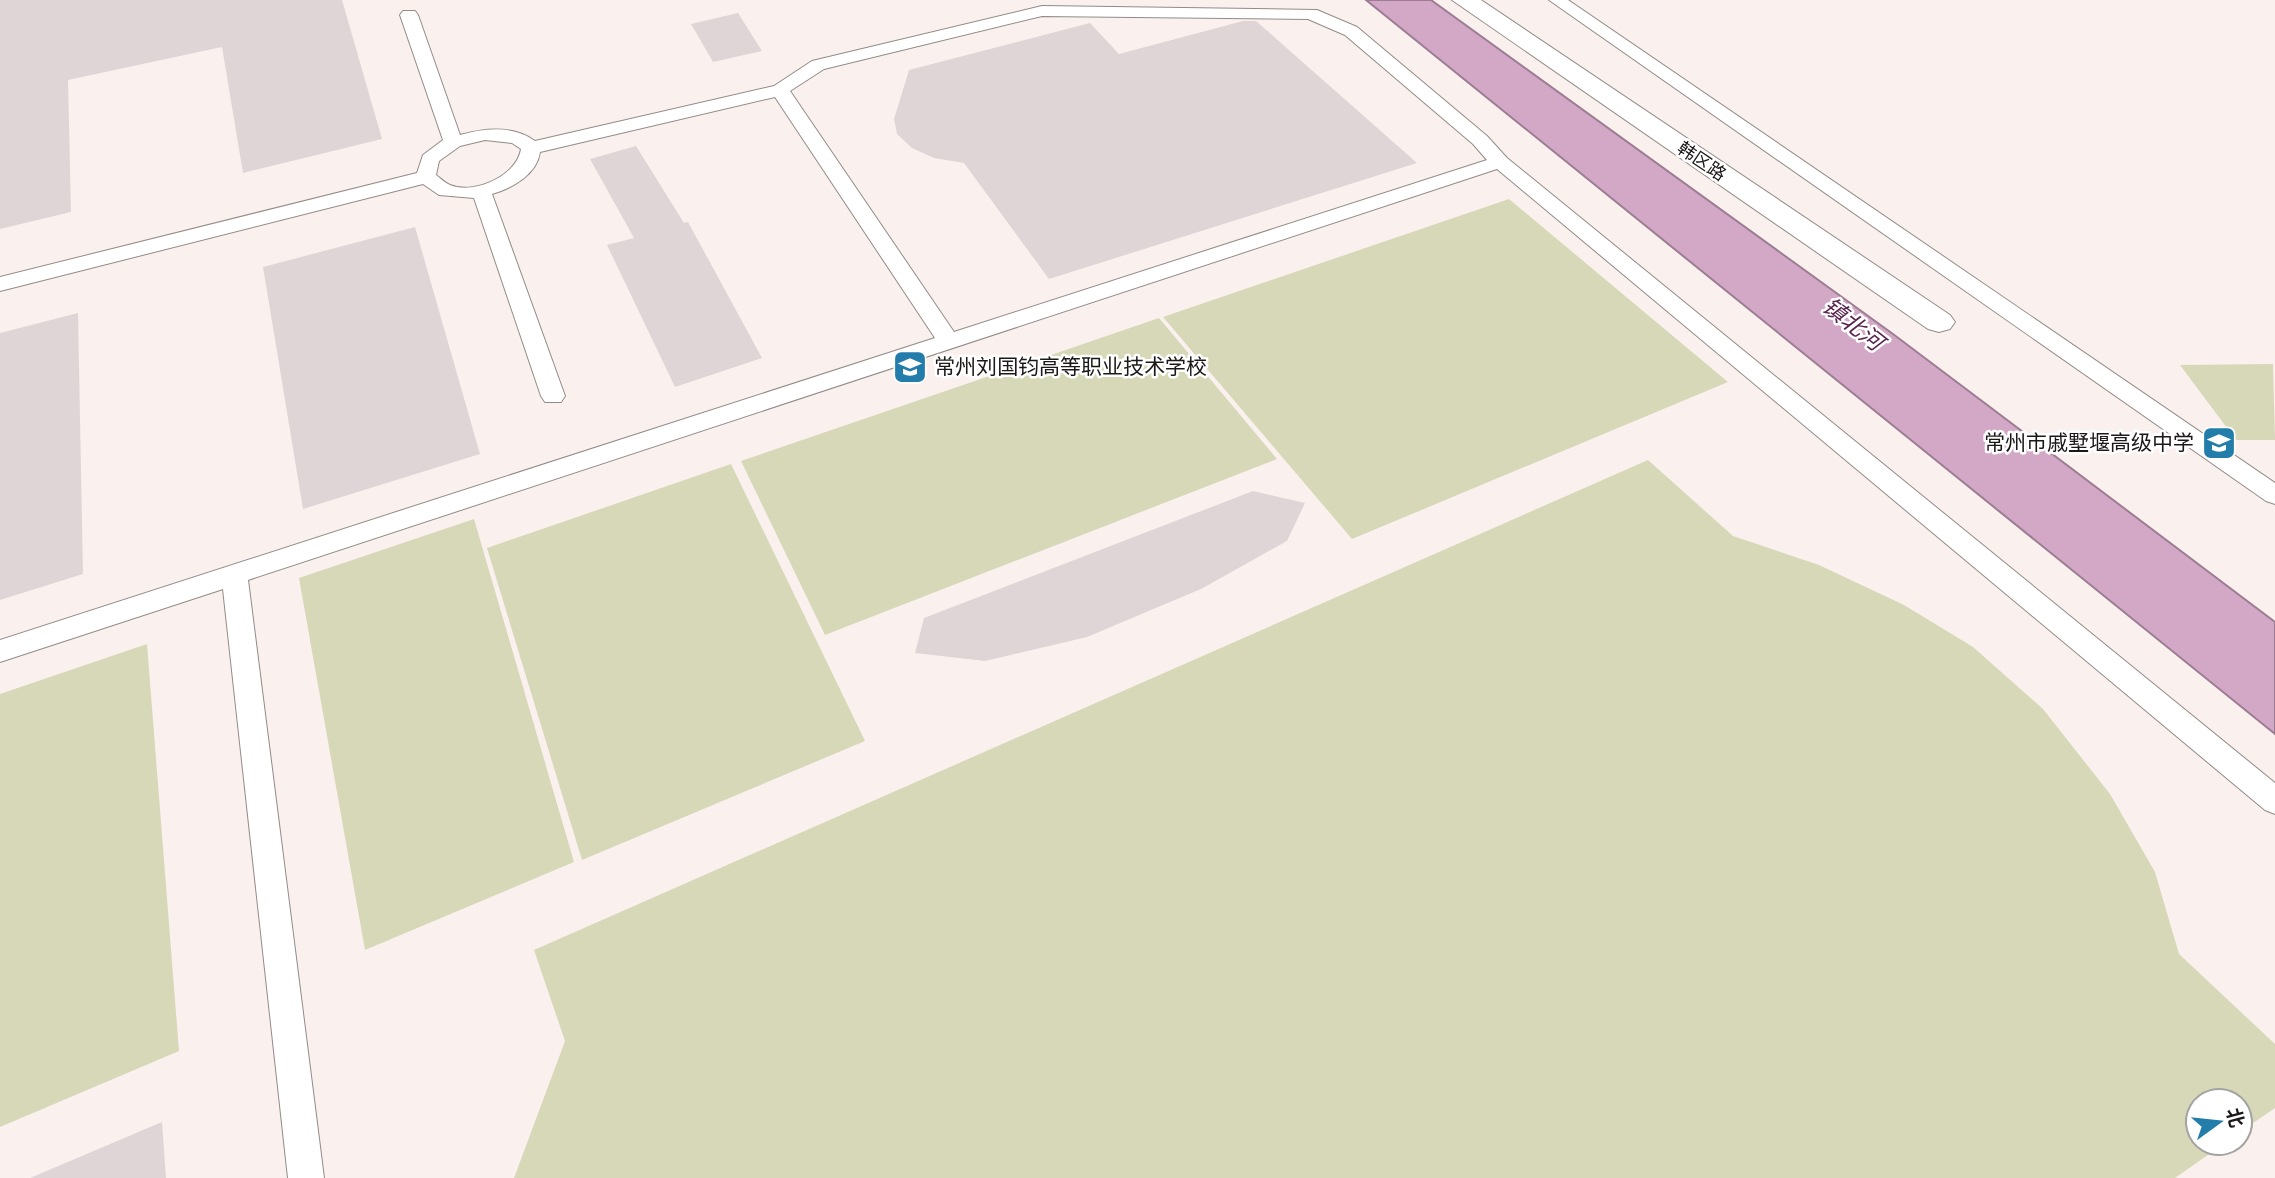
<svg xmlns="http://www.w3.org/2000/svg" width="2275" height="1178" font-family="'DejaVu Sans','Noto Sans SC',sans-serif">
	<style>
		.green { fill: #d6d8b8 }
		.water { fill: #d3a8c7; stroke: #9c7d92; stroke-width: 2 }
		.building { fill: #dfd5d6 }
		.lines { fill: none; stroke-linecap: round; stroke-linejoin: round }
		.service-casing { stroke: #928b88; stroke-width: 2 }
		.minor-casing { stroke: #928b88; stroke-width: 2 }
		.service { fill: #fff; fill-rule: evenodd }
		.minor { fill: #fff; fill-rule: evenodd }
		.labels { text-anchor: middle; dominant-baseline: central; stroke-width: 5; stroke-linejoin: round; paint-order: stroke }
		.far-street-label { font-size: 18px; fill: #1b1817; stroke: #fff }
		.poi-label { font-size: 21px; fill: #1b1817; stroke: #fff; text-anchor: start }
		.water-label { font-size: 23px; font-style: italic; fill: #5a254e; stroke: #fff }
	</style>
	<rect width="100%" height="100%" fill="#faf1ee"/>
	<path class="green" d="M 1509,199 L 1728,382 L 1352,539 L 1163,317 Z
		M 1159,318 L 1277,459 L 825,635 L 741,461 Z
		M 2273,364 L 2275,440 L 2236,440 L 2180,365 Z
		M 1648,460 L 1733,536 L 1819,565 L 1904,605 L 1973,647 L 2043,709 L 2110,794 L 2155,872 L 2179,954 L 2275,1044 L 2275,1108 L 2240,1132 L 2240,1101 L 2198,1101 L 2198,1143 L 2225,1143 L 2175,1178 L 514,1178 L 565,1041 L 534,950 Z
		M 731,464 L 865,741 L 582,860 L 487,548 Z
		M 474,519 L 574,862 L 365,950 L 299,578 Z
		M 147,644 L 179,1051 L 0,1127 L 0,694 Z"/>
	<path class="water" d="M 1366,0 L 1431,0 L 1893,334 L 2275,622 L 2275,734 Z"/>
	<path class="building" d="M 0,0 L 342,0 L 382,139 L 243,173 L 222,47 L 68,80 L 71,212 L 0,229 Z
		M 738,13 L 762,51 L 713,62 L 691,24 Z
		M 1243,21 L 1256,21 L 1417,163 L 1049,279 L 964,163 L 934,158 L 912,148 L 897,134 L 894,119 L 909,70 L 1090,23 L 1119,54 Z
		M 636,146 L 684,223 L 688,222 L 762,358 L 675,387 L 607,245 L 634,238 L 590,159 Z
		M 415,227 L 480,454 L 303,509 L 263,267 Z
		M 78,313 L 83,574 L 0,600 L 0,333 Z
		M 1253,491 L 1305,503 L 1287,541 L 1201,589 L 1087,637 L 985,661 L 915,653 L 924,618 Z
		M 162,1122 L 166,1178 L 30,1178 Z"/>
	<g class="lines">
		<g class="service-casing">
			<path id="service" d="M 1549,0 L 1568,0 L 2275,483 L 2275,504 L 2266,501 Z
				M 1042,6 L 1317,10 L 1357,27 L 1487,136 L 1507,158 L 2275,783 L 2275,814 L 2265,810 L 1497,169 L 248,580 L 324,1178 L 288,1178 L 223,589 L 0,662 L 0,640 L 935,338 L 775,97 L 540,152 C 537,174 513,188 492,194 L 565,396 L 561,402 L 545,402 L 541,396 L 474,198 L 439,195 L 423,184 L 0,291 L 0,277 L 417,173 L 423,155 L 443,140 L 400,15 L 403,11 L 415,11 L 418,15 L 460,135 C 485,128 513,125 535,141 L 774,86 L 812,61 ZM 1042,16 L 1308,19 L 1345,35 L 1473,144 L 1487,160 L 954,332 L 790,91 L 824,69 ZM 485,140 L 512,143 L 521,149 C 517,176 474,195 450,185 C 445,183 440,178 436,175 L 439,161 L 460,146 Z"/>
		</g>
		<g class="minor-casing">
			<path id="minor" d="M 1452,0 L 1481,0 L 1950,315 L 1955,322 L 1950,329 L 1939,332 L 1928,329 Z"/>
		</g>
		<use href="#service" class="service"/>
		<use href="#minor" class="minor"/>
	</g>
	<defs>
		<g id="university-square" transform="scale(1.75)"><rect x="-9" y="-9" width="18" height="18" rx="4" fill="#227dab" stroke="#fff"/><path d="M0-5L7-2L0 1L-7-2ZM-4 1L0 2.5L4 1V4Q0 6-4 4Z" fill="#fff"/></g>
		<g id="school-square" transform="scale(1.75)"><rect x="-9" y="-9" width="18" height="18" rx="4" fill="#227dab" stroke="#fff"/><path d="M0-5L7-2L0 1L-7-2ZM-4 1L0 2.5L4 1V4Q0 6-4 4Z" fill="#fff"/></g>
	</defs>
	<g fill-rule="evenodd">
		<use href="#university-square" x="910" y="367"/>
		<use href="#school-square" x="2219" y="443"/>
	</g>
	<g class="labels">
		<g class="far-street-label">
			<text transform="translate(1702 161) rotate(34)">韩区路</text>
		</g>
		<g class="poi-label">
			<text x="934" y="367">常州刘国钧高等职业技术学校</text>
			<text x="2194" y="443" text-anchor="end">常州市戚墅堰高级中学</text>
		</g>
		<g class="water-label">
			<text transform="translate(1853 324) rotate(38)">镇北河</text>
		</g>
	</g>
	<g transform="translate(2219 1122) rotate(75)"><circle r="33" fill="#ffffff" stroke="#a4a3a2" stroke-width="2"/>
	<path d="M0-5L12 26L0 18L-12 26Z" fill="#227dab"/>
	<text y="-10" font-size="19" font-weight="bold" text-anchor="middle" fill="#1b1817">北</text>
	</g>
</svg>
